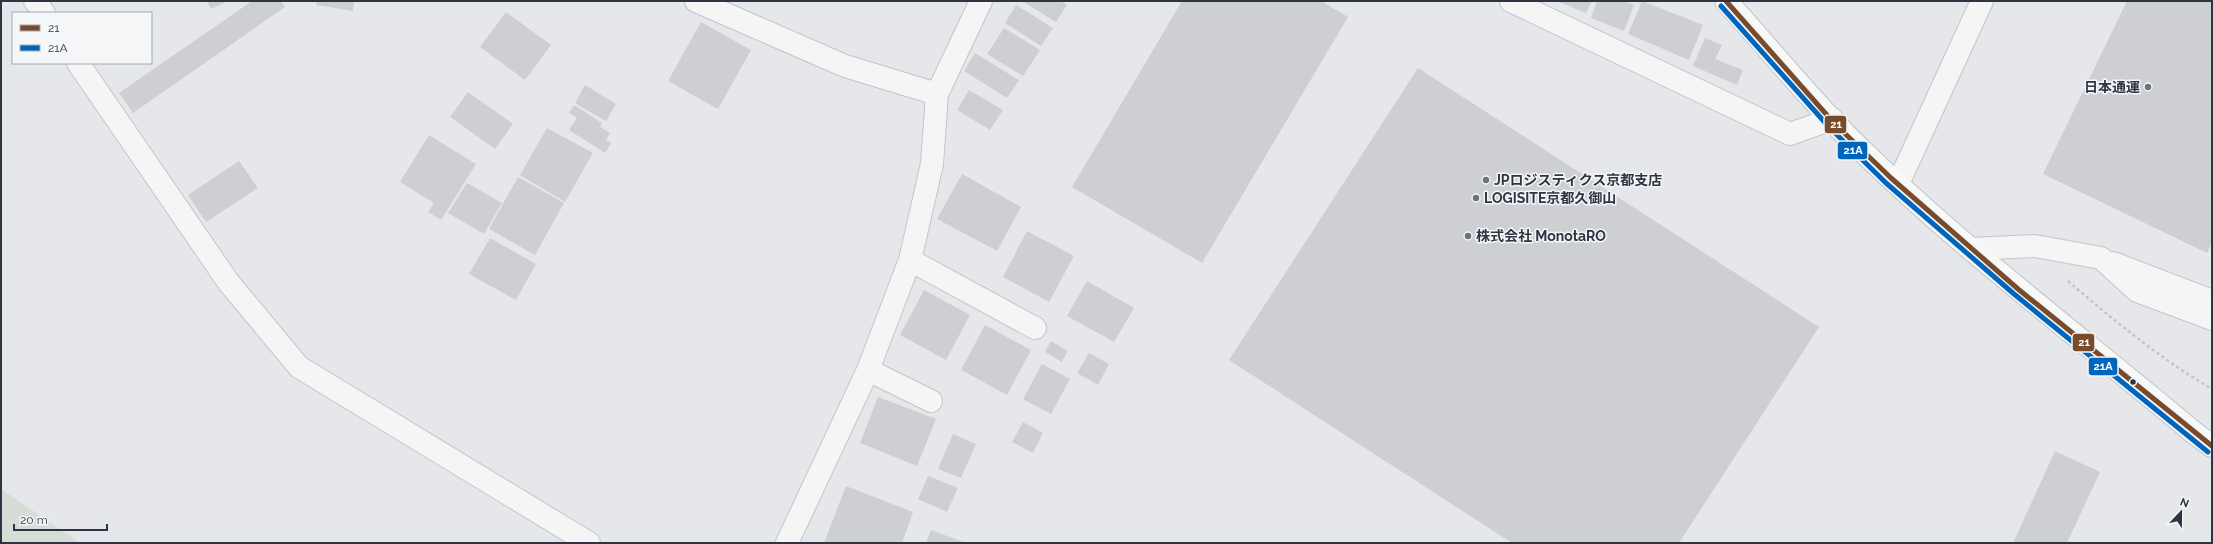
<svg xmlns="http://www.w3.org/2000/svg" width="2213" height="544" font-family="Raleway,'Noto Sans JP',sans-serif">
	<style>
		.green { fill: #d6ddd6 }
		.building { fill: #cecfd2 }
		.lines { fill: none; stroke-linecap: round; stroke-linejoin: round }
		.minor-casing { stroke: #c3c5c8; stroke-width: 24 }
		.tertiary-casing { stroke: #c3c5c8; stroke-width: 24 }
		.primary-casing { stroke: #c2c4c7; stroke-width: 24 }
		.path { stroke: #c3c5c8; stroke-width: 2.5; stroke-dasharray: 3 3; stroke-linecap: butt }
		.minor { stroke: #f5f5f6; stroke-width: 22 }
		.tertiary { stroke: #f5f5f6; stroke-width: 22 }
		.primary { stroke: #f7f8f8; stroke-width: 22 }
		.bus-1-casing { stroke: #f4f6f8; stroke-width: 8 }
		.bus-2-casing { stroke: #f4f6f8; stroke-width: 8 }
		.bus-1 { stroke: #7a4b2a; stroke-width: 5 }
		.bus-2 { stroke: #0065bd; stroke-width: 5 }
		.poi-dot { fill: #6d737d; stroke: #f4f6f8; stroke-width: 1.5 }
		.bus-dot { fill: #2d3442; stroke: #f4f6f8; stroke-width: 1.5 }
		.labels { text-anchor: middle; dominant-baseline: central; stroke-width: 3; stroke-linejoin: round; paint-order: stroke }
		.poi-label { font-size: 14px; font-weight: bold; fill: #2d3442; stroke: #f4f6f8; text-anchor: start }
		.line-badge { stroke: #f4f6f8; stroke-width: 1.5 }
		.badge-label { font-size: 11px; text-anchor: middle; font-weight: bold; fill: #fff }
	</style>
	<rect width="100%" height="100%" fill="#e5e7ea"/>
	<path class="green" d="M 1,489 L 80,543 L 1,543 Z"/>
	<path class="building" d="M 207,1 L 228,1 L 211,9 Z
		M 252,1 L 281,1 L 285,7 L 133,113 L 119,93 Z
		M 317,1 L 354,1 L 353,11 L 316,5 Z
		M 1022,1 L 1061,1 L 1067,5 L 1056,22 Z
		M 1182,1 L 1321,1 L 1348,17 L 1202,263 L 1072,187 Z
		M 1557,1 L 1592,1 L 1586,13 Z
		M 1597,1 L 1624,1 L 1634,5 L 1624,31 L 1591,18 Z
		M 1642,1 L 1703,25 L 1689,60 L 1628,34 Z
		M 2127,1 L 2212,1 L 2212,242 L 2207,253 L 2043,174 Z
		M 1016,5 L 1053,28 L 1041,46 L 1005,23 Z
		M 506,12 L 551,45 L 525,80 L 480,47 Z
		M 701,22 L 751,50 L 718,109 L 668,81 Z
		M 1004,28 L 1040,50 L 1023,76 L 987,54 Z
		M 1705,38 L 1722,45 L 1715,59 L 1743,70 L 1737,85 L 1693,66 Z
		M 975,53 L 1019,80 L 1007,98 L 964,71 Z
		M 1418,68 L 1819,327 L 1679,543 L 1512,543 L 1229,360 Z
		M 585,85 L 616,104 L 606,121 L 575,103 Z
		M 969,90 L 1003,110 L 990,130 L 957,110 Z
		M 468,92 L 513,124 L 495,149 L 450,117 Z
		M 574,105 L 602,123 L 600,127 L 610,133 L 606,140 L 611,143 L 605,153 L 569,130 L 577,118 L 569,113 Z
		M 547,128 L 593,153 L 565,202 L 520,175 Z
		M 429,135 L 476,164 L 441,220 L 428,212 L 434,203 L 400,182 Z
		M 239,161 L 258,188 L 206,222 L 188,195 Z
		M 962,174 L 1021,207 L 997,251 L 937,219 Z
		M 518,177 L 564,203 L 535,255 L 489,229 Z
		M 467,183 L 502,203 L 484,234 L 448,213 Z
		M 1027,231 L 1074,256 L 1049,302 L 1003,277 Z
		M 490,238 L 536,264 L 516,300 L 469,274 Z
		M 1087,281 L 1134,308 L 1114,342 L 1067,316 Z
		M 924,290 L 970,315 L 946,360 L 900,335 Z
		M 985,325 L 1031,350 L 1007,395 L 961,370 Z
		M 1051,341 L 1068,351 L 1062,362 L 1045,352 Z
		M 1089,353 L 1109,364 L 1098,385 L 1077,373 Z
		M 1042,364 L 1070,379 L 1051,414 L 1023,399 Z
		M 878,397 L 936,419 L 917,466 L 860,443 Z
		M 1023,422 L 1043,433 L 1033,453 L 1012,442 Z
		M 953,434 L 976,444 L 961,478 L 938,469 Z
		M 2055,451 L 2100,472 L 2067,543 L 2013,543 Z
		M 928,476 L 958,488 L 947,512 L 918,499 Z
		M 846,486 L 913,512 L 902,543 L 824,543 Z
		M 931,530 L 966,543 L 926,543 Z"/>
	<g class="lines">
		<g class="minor-casing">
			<path id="minor" d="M 35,1 L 44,13
				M 696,1 L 845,66 L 937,94
				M 1511,1 L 1790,134 L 1832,119
				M 78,63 L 229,283 L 299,367 L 589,543
				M 1971,249 L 2035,246 L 2101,258 L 2137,291 L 2212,319
				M 910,260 L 1035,328
				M 2113,263 L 2212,301
				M 868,370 L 931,401
				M 787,543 L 868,370 L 910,260 L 932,164 L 937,94 L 981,1"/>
		</g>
		<g class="tertiary-casing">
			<path id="tertiary" d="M 1898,184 L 1982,1"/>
		</g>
		<g class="primary-casing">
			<path id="primary" d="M 1726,1 C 1767,46 1807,96 1850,139 C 1957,245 2078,335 2193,432 L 2212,446"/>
		</g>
		<path class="path" d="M 2068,281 C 2113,320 2161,359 2212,389"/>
		<use href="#minor" class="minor"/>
		<use href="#tertiary" class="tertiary"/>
		<use href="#primary" class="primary"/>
		<g class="bus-1-casing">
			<path id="bus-1" d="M 1726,1 L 1834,123 L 1891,178 L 2018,289 L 2212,446"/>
		</g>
		<g class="bus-2-casing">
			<path id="bus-2" d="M 1721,6 L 1829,127 L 1886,183 L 2014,294 L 2208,452"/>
		</g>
		<use href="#bus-1" class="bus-1"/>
		<use href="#bus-2" class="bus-2"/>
	</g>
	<g class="poi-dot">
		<circle cx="2148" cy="87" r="4"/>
		<circle cx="1486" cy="180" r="4"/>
		<circle cx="1476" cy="198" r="4"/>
		<circle cx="1468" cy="236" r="4"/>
	</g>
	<circle class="bus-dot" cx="2133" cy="382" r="3.5"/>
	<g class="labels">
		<g class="poi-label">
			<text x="2140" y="87" text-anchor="end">日本通運</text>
			<text x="1494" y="180">JPロジスティクス京都支店</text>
			<text x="1484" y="198">LOGISITE京都久御山</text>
			<text x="1476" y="236">株式会社 MonotaRO</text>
		</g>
	</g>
	<g class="line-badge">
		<rect x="1824" y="115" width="23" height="19" rx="4" fill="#7a4b2a"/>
		<rect x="1837" y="141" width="31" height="19" rx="4" fill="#0065bd"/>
		<rect x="2072" y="333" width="23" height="19" rx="4" fill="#7a4b2a"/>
		<rect x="2088" y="357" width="30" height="19" rx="4" fill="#0065bd"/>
	</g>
	<g class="badge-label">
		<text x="1836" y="128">21</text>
		<text x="1853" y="154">21A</text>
		<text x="2084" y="346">21</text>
		<text x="2103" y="370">21A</text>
	</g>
	<rect width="2213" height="544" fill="none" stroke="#2d3442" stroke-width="4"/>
	<rect x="12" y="12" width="140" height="52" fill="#f4f6f8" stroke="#a4a8af"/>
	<rect x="20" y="25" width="20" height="6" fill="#7a4b2a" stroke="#a4a8af"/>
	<text x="48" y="32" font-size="12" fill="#2d3442">21</text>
	<rect x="20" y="45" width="20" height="6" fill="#0065bd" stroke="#a4a8af"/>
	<text x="48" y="52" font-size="12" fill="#2d3442">21A</text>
	<g transform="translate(2181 512) rotate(22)" stroke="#f4f6f8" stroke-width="3" paint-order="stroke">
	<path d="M0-3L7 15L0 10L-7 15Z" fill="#2d3442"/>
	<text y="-6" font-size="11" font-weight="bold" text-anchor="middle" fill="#2d3442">N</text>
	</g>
	<path d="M14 524v6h93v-6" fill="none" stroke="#2d3442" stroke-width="2"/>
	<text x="20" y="524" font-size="12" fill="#2d3442" stroke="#f4f6f8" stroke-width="3" paint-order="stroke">20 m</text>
</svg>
